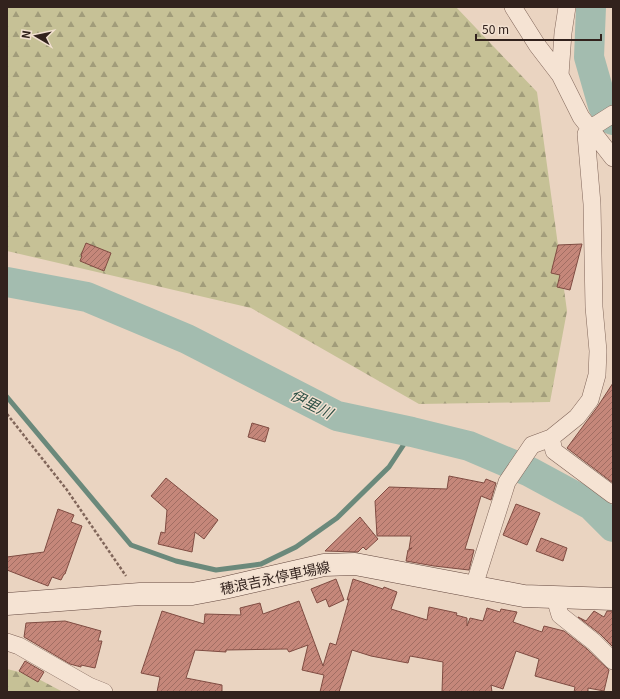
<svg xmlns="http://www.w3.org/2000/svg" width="620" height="699" font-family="Georgia,'Noto Sans JP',serif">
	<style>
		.forest { fill: url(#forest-firs) }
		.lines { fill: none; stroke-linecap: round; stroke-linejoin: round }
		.stream { stroke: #6b897b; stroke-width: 5 }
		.river { stroke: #a3bcaf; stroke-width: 30 }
		.building { fill: url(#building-hatch); stroke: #7f4c42 }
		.street-casing { stroke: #81665a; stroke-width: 18 }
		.secondary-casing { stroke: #63473e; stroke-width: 23 }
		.path { stroke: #81665a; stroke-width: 2.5; stroke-dasharray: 3 2; stroke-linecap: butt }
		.street { stroke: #f5e3d3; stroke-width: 17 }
		.secondary { stroke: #f5e3d3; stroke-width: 22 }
		.labels { text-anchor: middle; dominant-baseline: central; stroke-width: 3; stroke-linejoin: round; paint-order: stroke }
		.street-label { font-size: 14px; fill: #32221d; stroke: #f2e0d0 }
		.water-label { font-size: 15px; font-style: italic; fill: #2e5146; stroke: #f2e0d0 }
	</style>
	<defs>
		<pattern id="forest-firs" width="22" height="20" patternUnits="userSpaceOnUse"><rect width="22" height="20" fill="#c6c196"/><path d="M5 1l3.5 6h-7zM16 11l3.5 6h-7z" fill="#a19c7a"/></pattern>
		<pattern id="building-hatch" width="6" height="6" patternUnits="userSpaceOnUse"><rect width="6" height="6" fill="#c5877a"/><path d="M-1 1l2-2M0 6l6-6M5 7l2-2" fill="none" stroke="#a16e63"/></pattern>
	</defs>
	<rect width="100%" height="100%" fill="#ead4c1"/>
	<path class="forest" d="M 7,7 L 456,7 L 537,92 L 567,311 L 550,402 L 419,404 L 251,308 L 7,251 Z
		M 7,669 L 31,675 L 63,692 L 7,692 Z"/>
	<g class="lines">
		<path class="stream" d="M 7,397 L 131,545 L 176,561 L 216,570 L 261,564 L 296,547 L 337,518 L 389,467 L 412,432"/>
		<path class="river" d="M 591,7 L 589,57 L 603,106 L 613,120
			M 7,282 L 87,297 L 187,339 L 337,416 L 412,432 L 469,446 L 530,472 L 591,505 L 613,527"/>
	</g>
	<path class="building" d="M 86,243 L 111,253 L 104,271 L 80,261 L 82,256 L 81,255 Z
		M 582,244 L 570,290 L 557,287 L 560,275 L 551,273 L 558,245 Z
		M 613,383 L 613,483 L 567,448 L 598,406 Z
		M 252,423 L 269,428 L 265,442 L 248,437 Z
		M 449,476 L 484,483 L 486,479 L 496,483 L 491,500 L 481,496 L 465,549 L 474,550 L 469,570 L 434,566 L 406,561 L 408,550 L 412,548 L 409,549 L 411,536 L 377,536 L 375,501 L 389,487 L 447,489 Z
		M 166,478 L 218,520 L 204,539 L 195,532 L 192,552 L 158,544 L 161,532 L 165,533 L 167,510 L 151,496 Z
		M 516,504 L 540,513 L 527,545 L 503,535 Z
		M 58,509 L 74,515 L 71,522 L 82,526 L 65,574 L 64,574 L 61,580 L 52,577 L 48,586 L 7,570 L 7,557 L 44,552 Z
		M 360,517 L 378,539 L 366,550 L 363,547 L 358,552 L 325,551 Z
		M 541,538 L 567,548 L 563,561 L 536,551 Z
		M 336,579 L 344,600 L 329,607 L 326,599 L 317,603 L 311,589 Z
		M 353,579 L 383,589 L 384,587 L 397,592 L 391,609 L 427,620 L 429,607 L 457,613 L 456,615 L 467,618 L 467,626 L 470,618 L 483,621 L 487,608 L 500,612 L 501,609 L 517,612 L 513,622 L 542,632 L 544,626 L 564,631 L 587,649 L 609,670 L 604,691 L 588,688 L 588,692 L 574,692 L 575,687 L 535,676 L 539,659 L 516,651 L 503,689 L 491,685 L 492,692 L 442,692 L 443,662 L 410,656 L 408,663 L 371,656 L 352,650 L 339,692 L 320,692 L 324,675 L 302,670 L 308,645 L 289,652 L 287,649 L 226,650 L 226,652 L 195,650 L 186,678 L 222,685 L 222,692 L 157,692 L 160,677 L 141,673 L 162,611 L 204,624 L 205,614 L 241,615 L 240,608 L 260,603 L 263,614 L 299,601 L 323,666 L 330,643 L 336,645 L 349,599 L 347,600 Z
		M 594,611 L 604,617 L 607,611 L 613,611 L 613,647 L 600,634 L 578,617 L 586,621 Z
		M 65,621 L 101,631 L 98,641 L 102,641 L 95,668 L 81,665 L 81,667 L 70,664 L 24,637 L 26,623 Z
		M 25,661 L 44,672 L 38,682 L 19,671 Z"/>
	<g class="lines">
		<g class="street-casing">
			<path id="street" d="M 513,7 L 537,45 L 560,75 L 581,117 L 613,158
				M 560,75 L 563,33 L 567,7
				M 551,438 L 554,451 L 613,495
				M 474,586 L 507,482 L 532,445 L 551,438 L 577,417 L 590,400 L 597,375 L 598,351 L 594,307 L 592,204 L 586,134 L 591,128 L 613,114
				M 555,598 L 560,615 L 594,642 L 613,661
				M 7,642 L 19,646 L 89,686 L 104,692"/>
		</g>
		<g class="secondary-casing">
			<path id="secondary" d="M 7,604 L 140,594 L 192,594 L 224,588 L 324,565 L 355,564 L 524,596 L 613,599"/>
		</g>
		<path class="path" d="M 7,414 L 67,490 L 126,576"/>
		<use href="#street" class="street"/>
		<use href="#secondary" class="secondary"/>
	</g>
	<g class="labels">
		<g class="street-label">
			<text transform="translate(275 577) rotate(-12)">穂浪吉永停車場線</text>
		</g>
		<g class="water-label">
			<text transform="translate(312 403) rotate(27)">伊里川</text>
		</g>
	</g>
	<rect width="620" height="699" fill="none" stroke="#32221d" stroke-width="16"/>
	<g transform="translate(36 36) rotate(279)" stroke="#f2e0d0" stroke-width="3" paint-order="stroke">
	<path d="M0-3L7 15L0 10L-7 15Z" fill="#32221d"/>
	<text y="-6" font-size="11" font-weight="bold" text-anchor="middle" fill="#32221d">N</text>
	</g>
	<path d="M476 34v6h125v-6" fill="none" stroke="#32221d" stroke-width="2"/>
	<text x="482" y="34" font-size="12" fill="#32221d" stroke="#f2e0d0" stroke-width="3" paint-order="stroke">50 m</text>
</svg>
